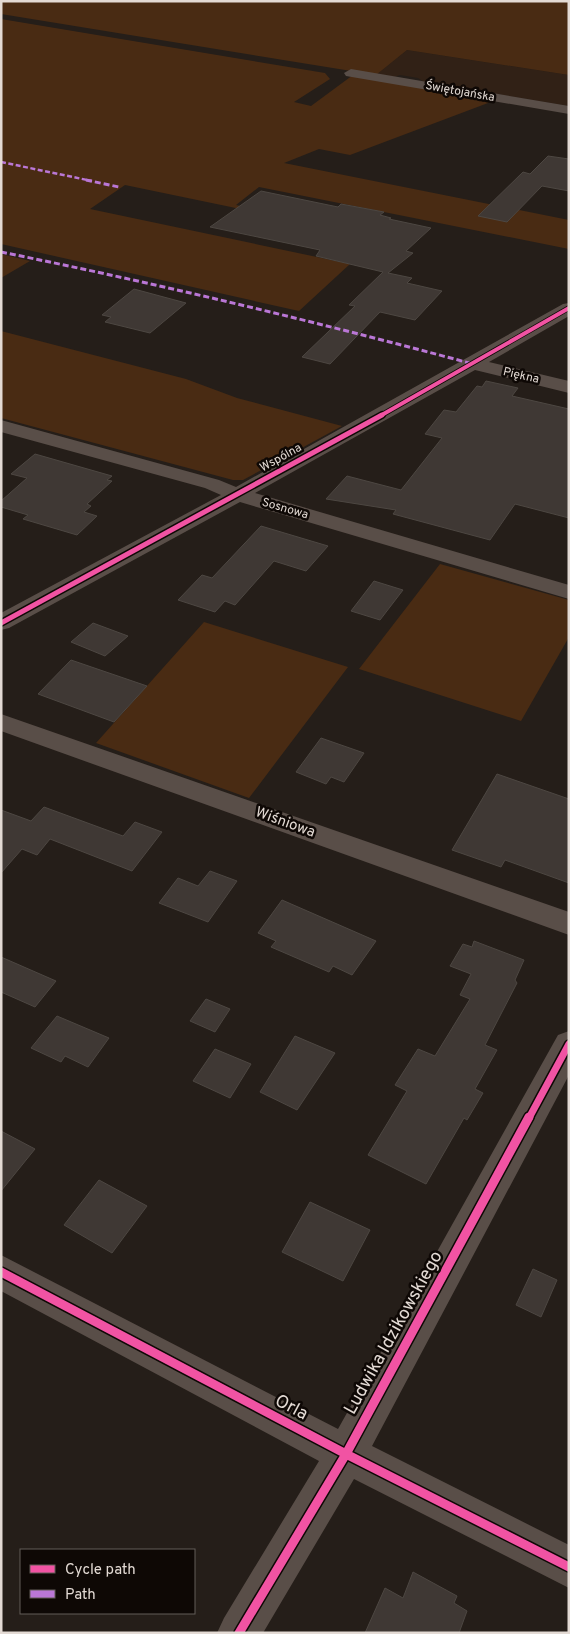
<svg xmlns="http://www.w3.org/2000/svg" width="570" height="1634" font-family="Overpass,sans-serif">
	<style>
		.built { fill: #312116 }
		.green { fill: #492b13 }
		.building { fill: #3f3834; stroke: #4d4742 }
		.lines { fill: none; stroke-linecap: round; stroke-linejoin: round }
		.street { fill: #594e48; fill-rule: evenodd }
		.quiet-far1 { stroke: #ba77d6; stroke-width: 2.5; stroke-dasharray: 5 2.5; stroke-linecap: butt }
		.quiet { stroke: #ba77d6; stroke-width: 3; stroke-dasharray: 6 3; stroke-linecap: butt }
		.cycleway-far3-casing { stroke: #0e0805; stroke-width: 5.5 }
		.cycleway-far2-casing { stroke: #0e0805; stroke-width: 8 }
		.cycleway-far1-casing { stroke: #0e0805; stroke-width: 10 }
		.cycleway-casing { stroke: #0e0805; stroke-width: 12 }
		.cycleway-far3 { stroke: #f153a3; stroke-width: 4 }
		.cycleway-far2 { stroke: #f153a3; stroke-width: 5 }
		.cycleway-far1 { stroke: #f153a3; stroke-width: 7 }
		.cycleway { stroke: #f153a3; stroke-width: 9 }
		.labels { text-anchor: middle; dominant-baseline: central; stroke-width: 5; stroke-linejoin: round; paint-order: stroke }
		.far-street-label { font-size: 12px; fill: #e3dad4; stroke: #0e0805 }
		.street-label { font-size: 15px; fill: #e3dad4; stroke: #0e0805 }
		.near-street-label { font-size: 18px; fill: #e3dad4; stroke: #0e0805 }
	</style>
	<rect width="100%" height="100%" fill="#251e19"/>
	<path class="built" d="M 407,50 L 569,75 L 569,106 L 424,82 L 418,78 L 400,75 L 395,77 L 377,74 Z"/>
	<path class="green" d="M 1,1 L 569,1 L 569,75 L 407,50 L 376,75 L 1,14 Z
		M 1,19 L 325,73 L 330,79 L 294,102 L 311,106 L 353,75 L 496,100 L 350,155 L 319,149 L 284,163 L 569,220 L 569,249 L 259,187 L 236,205 L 249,208 L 255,212 L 125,185 L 90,209 L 350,264 L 299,311 L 1,244 Z
		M 1,254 L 30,261 L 1,278 Z
		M 1,331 L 186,379 L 237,398 L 342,426 L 243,480 L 233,480 L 1,418 Z
		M 440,564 L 569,600 L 569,637 L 521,721 L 359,669 Z
		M 204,622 L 348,667 L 249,798 L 96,743 Z"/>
	<path class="building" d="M 548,156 L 569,159 L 569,191 L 542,186 L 507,222 L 478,216 L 523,172 L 530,174 Z
		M 261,191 L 338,207 L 341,204 L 384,212 L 380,215 L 391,218 L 389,219 L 431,228 L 406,251 L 413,253 L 388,273 L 412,278 L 407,283 L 442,291 L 415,320 L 380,312 L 330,364 L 302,357 L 355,306 L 349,305 L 383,272 L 316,256 L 320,250 L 210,227 Z
		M 134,289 L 186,303 L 150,333 L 105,322 L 111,317 L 102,315 Z
		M 486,381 L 518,388 L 512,396 L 569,409 L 569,518 L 515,504 L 490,540 L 393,514 L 396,510 L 326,499 L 347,476 L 401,490 L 442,438 L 425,434 L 444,410 L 456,412 L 477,386 L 482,387 Z
		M 35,454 L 112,476 L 107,480 L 112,481 L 87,504 L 91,506 L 84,512 L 97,516 L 77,535 L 23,519 L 28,515 L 1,507 L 1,501 L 27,478 L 11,474 Z
		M 261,526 L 328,546 L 306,571 L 274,561 L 235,605 L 225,601 L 215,612 L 178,600 L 202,575 L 212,578 Z
		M 374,581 L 403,590 L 380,620 L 351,611 Z
		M 93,623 L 128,636 L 105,656 L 71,642 Z
		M 71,660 L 147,686 L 114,722 L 38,694 Z
		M 321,738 L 364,753 L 344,782 L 331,777 L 326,784 L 296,772 Z
		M 497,774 L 569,799 L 569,883 L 505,860 L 501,867 L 452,850 Z
		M 44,807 L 123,836 L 135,822 L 162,832 L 132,871 L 50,839 L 37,855 L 22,849 L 1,873 L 1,810 L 31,821 Z
		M 210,871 L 237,881 L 208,922 L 159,903 L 178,878 L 198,886 Z
		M 282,900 L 376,941 L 352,975 L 333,966 L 329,972 L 271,947 L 276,941 L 258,933 Z
		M 474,941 L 524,960 L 515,980 L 517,983 L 485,1045 L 497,1050 L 475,1089 L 483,1093 L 467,1120 L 464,1118 L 426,1184 L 368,1155 L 407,1091 L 395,1085 L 418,1049 L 435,1056 L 470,999 L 460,995 L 471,974 L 450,966 L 463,944 L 472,947 Z
		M 1,957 L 56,981 L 35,1007 L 1,992 Z
		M 206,999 L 230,1009 L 215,1032 L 190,1021 Z
		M 57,1016 L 109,1038 L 88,1067 L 65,1056 L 61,1062 L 31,1048 Z
		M 295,1036 L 335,1053 L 297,1110 L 260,1092 Z
		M 215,1049 L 251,1064 L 230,1098 L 193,1081 Z
		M 1,1131 L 35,1149 L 1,1191 Z
		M 99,1180 L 147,1206 L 112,1253 L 64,1225 Z
		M 310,1202 L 370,1230 L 343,1281 L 282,1252 Z
		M 533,1269 L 557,1280 L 541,1317 L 516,1305 Z
		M 413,1572 L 457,1596 L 454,1603 L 467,1611 L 459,1633 L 365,1633 L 385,1588 L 403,1598 Z"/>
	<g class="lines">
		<path class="street" d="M 351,69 L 569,106 L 569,114 L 346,76 L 344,73 Z
			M 569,303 L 569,316 L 489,362 L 569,381 L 569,393 L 475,370 L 255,493 L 569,585 L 569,599 L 240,502 L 9,628 L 1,630 L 1,613 L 221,495 L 205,488 L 1,432 L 1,420 L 219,480 L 236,487 L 563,304 Z
			M 1,714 L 569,912 L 569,935 L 1,731 Z
			M 569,1031 L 569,1075 L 372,1446 L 569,1545 L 569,1588 L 354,1479 L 263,1633 L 217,1633 L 224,1618 L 319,1461 L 1,1291 L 1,1255 L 338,1429 L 558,1035 Z"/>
		<path class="quiet-far1" d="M 1,162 L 92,181"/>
		<path class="quiet" d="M 86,180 L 119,187
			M 1,252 C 160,284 317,322 473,364"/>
		<g class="cycleway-far3-casing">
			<path id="cycleway-far3" d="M 380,416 L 569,308"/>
		</g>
		<g class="cycleway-far2-casing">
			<path id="cycleway-far2" d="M 1,623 L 382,415"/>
		</g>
		<g class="cycleway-far1-casing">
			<path id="cycleway-far1" d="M 529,1118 L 569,1044"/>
		</g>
		<g class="cycleway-casing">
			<path id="cycleway" d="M 1,1272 L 346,1454 L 569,1567
				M 239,1633 L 346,1454 L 529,1117"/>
		</g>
		<use href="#cycleway-far3" class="cycleway-far3"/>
		<use href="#cycleway-far2" class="cycleway-far2"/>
		<use href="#cycleway-far1" class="cycleway-far1"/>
		<use href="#cycleway" class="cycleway"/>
	</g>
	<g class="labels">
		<g class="far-street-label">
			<text transform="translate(460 92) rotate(10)">Świętojańska</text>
			<text transform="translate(521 376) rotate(13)">Piękna</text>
			<text transform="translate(281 458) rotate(-29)">Wspólna</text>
			<text transform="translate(285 509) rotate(16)">Sosnowa</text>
		</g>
		<g class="street-label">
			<text transform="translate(285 823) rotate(20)">Wiśniowa</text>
		</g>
		<g class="near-street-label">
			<text transform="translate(394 1333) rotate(-61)">Ludwika Idzikowskiego</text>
			<text transform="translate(291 1408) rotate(28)">Orla</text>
		</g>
	</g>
	<rect width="570" height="1634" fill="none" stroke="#e3dad4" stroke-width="5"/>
	<rect x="20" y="1549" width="175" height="65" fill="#0e0805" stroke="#635c58"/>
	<rect x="30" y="1565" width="25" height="8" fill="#f153a3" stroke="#635c58"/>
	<text x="65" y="1574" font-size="15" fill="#e3dad4">Cycle path</text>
	<rect x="30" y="1590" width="25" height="8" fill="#ba77d6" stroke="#635c58"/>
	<text x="65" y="1599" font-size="15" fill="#e3dad4">Path</text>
</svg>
